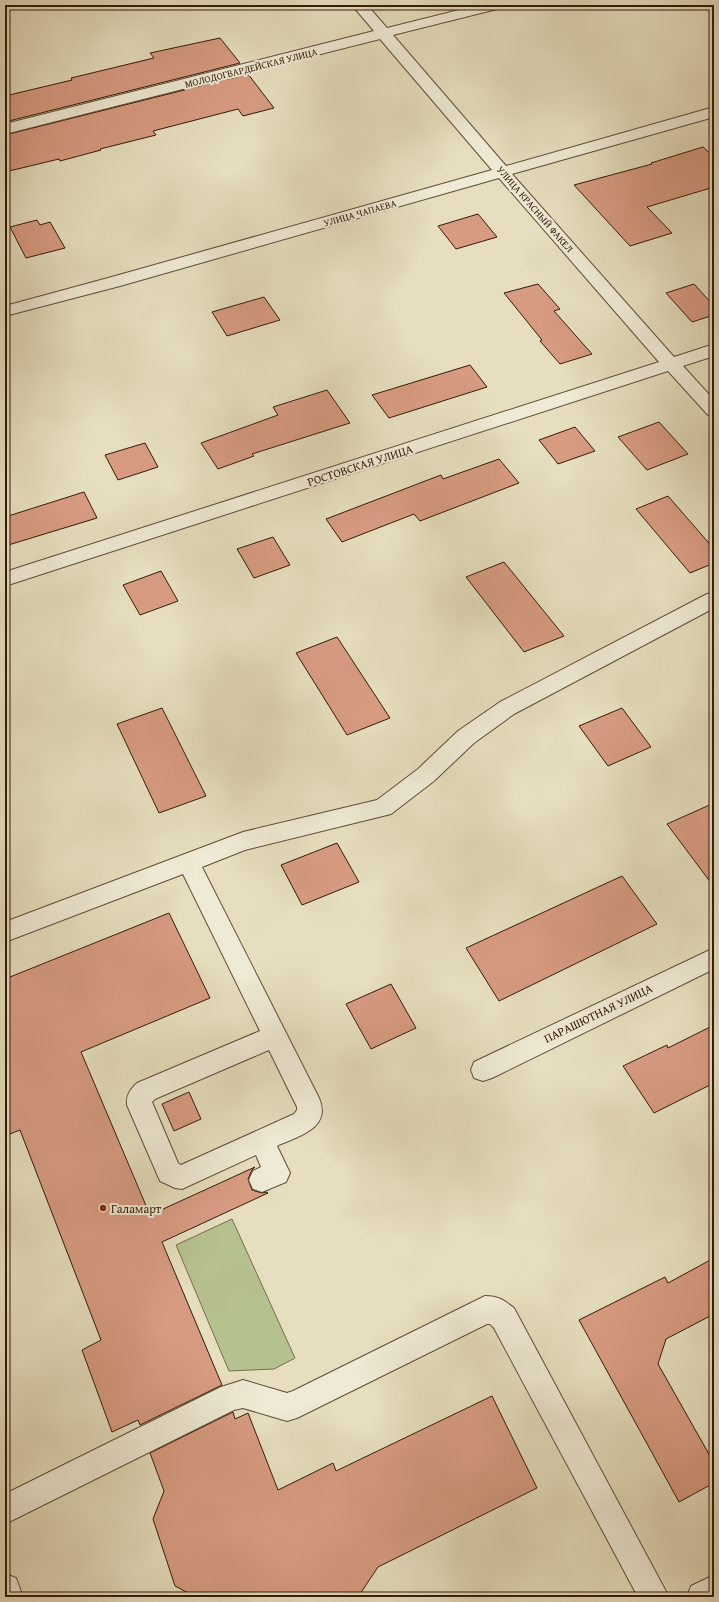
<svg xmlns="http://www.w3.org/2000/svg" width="719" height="1602" font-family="'Gentium Book Plus',serif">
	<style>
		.green { fill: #b6c190; stroke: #756e4c }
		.building { fill: #d79b81; stroke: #341a08 }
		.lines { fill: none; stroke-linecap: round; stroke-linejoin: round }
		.minor-casing { stroke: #604b36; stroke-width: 2 }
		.minor { fill: #efead5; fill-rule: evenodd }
		.poi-dot { fill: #8f2418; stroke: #efead5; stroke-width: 1.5 }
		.labels { text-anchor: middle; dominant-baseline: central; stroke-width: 4; stroke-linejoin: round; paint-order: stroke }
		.far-street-label { font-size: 10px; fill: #341a08; stroke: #efead5 }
		.street-label { font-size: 12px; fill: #341a08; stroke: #efead5 }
		.poi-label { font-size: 12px; fill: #341a08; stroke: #efead5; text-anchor: start }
	</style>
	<rect width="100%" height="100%" fill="#e6debe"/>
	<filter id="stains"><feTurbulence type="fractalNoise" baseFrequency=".005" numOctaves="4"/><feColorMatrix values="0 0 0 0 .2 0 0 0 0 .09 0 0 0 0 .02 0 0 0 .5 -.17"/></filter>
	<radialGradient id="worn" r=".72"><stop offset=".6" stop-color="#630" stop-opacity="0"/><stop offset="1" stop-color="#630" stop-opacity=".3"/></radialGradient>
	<path class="green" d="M 232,1219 L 295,1358 L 274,1369 L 229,1371 L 176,1245 Z"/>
	<path class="building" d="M 220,38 L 240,63 L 5,122 L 5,96 L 72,80 L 71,78 L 154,58 L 150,53 Z
		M 248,74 L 274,108 L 243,116 L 238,109 L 153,131 L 156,135 L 100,149 L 101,150 L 60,161 L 59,159 L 5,172 L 5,135 Z
		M 703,147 L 714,157 L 714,187 L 647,207 L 672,233 L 630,246 L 574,185 L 652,164 L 651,163 Z
		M 478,214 L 497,237 L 456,249 L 438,226 Z
		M 37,220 L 40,225 L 50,222 L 65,248 L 26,258 L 10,227 Z
		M 538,284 L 560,309 L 554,311 L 592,354 L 560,364 L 540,341 L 542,340 L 504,293 Z
		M 694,284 L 714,306 L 714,315 L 692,322 L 666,293 Z
		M 264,297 L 280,320 L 227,336 L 212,312 Z
		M 470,365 L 487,387 L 389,418 L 372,395 Z
		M 327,390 L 350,423 L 252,454 L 254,456 L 218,469 L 201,443 L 278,415 L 273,407 Z
		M 659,422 L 688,454 L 647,470 L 618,437 Z
		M 575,427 L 595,451 L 558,464 L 539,440 Z
		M 145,443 L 158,467 L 118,480 L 105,455 Z
		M 499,459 L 519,483 L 420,521 L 414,514 L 342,542 L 326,519 L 441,475 L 443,479 Z
		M 84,492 L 97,518 L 5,546 L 5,517 Z
		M 668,496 L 714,549 L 714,563 L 690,573 L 636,509 Z
		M 273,537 L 290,565 L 254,578 L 237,549 Z
		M 504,562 L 564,636 L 524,652 L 466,577 Z
		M 161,571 L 178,601 L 140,615 L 123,585 Z
		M 337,637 L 390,718 L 347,735 L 296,653 Z
		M 162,708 L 206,796 L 159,813 L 117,724 Z
		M 622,708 L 651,747 L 608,766 L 579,726 Z
		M 714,803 L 714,887 L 667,824 Z
		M 337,843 L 359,882 L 302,905 L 281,865 Z
		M 622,876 L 657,924 L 499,1001 L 466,948 Z
		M 169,913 L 210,998 L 81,1052 L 150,1215 L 255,1167 L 252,1170 L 248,1179 L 252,1190 L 262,1193 L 267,1192 L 268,1193 L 162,1242 L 222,1385 L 140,1425 L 138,1420 L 112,1432 L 82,1350 L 101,1340 L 20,1130 L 5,1136 L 5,979 Z
		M 391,984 L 416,1028 L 371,1049 L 346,1004 Z
		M 714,1025 L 714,1083 L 654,1113 L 623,1066 L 667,1045 L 668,1048 Z
		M 189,1092 L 201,1119 L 174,1131 L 162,1104 Z
		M 714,1258 L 714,1314 L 666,1339 L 658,1364 L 714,1463 L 714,1483 L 679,1502 L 579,1320 L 665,1277 L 668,1283 Z
		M 492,1396 L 537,1488 L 378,1567 L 358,1597 L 196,1597 L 175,1586 L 153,1519 L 164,1491 L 150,1453 L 233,1412 L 235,1419 L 248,1413 L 278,1490 L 333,1463 L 336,1471 Z"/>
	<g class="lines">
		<g class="minor-casing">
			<path id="minor" d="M 352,5 L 367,5 L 387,28 L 479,5 L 503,5 L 501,8 L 393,35 L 506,166 L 714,107 L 714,117 L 512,174 L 674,357 L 714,344 L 714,356 L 683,366 L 714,400 L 714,417 L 708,415 L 668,371 L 5,586 L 5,572 L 659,362 L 499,178 L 120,286 L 5,316 L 5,306 L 108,278 L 492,170 L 380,39 L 5,134 L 5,124 L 374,31 Z
				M 714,592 L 714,608 L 514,714 L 474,743 L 434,781 L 391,814 L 245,850 L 202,867 L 319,1098 C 332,1128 299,1136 277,1146 L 290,1173 L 286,1182 L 262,1192 L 253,1189 L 249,1180 L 253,1171 L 261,1167 L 256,1155 L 182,1189 L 175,1188 L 160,1181 L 127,1105 C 126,1095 130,1090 137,1083 L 260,1031 L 183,874 L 5,942 L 5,922 L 243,832 L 377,800 L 418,769 L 458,731 L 500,702 L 707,594 ZM 269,1050 L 297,1107 L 297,1110 L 294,1114 L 181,1165 L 178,1163 L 152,1102 L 155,1099 Z
				M 714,948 L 714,969 L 492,1078 L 483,1081 L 474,1078 L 471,1070 L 474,1062 Z
				M 485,1296 C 498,1296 504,1300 514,1308 L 669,1597 L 638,1597 L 494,1328 L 490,1324 L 487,1324 L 297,1418 L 287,1421 L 243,1408 L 234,1410 L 5,1524 L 5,1494 L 221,1387 L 243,1380 L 287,1393 L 293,1391 Z
				M 5,1574 L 16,1578 L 23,1597 L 5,1597 Z
				M 714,1575 L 714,1597 L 687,1597 L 691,1586 Z"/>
		</g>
		<use href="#minor" class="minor"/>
	</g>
	<circle class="poi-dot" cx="103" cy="1208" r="4"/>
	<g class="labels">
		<g class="far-street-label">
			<text transform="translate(251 68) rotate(-14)">МОЛОДОГВАРДЕЙСКАЯ УЛИЦА</text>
			<text transform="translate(535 209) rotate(49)">УЛИЦА КРАСНЫЙ ФАКЕЛ</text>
			<text transform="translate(360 213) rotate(-16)">УЛИЦА ЧАПАЕВА</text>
		</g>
		<g class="street-label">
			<text transform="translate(360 465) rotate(-18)">РОСТОВСКАЯ УЛИЦА</text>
			<text transform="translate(598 1013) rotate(-26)">ПАРАШЮТНАЯ УЛИЦА</text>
		</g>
		<g class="poi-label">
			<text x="111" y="1208">Галамарт</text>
		</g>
	</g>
	<rect width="719" height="1602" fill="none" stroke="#e6debe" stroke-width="20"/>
	<rect x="6" y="6" width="707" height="1590" fill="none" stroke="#341a08" stroke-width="2"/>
	<rect x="10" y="10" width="699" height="1582" fill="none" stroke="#341a08"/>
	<rect width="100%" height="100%" filter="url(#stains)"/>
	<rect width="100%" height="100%" fill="url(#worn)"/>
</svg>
